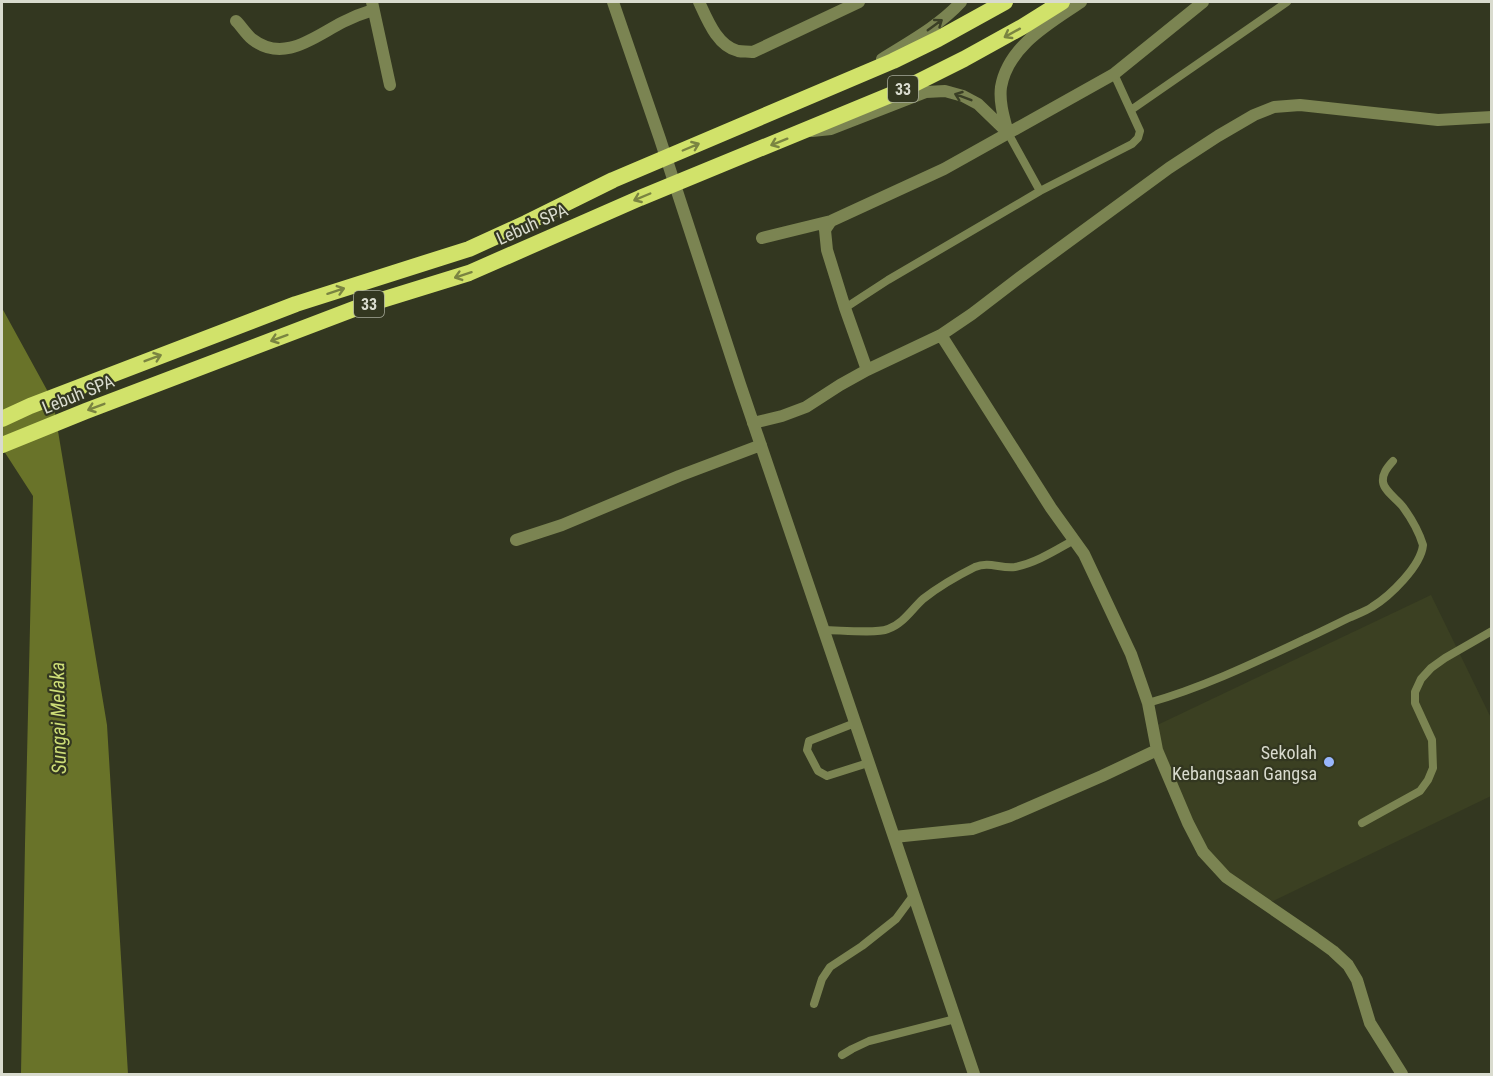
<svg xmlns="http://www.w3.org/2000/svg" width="1493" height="1076" font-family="'Roboto Condensed',sans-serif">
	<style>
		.built { fill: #3b4022 }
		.water { fill: #697329 }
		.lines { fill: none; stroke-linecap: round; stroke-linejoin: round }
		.service { stroke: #7b8452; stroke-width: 8 }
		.minor { stroke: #7b8452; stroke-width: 12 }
		.trunk { stroke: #d1e26a; stroke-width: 16 }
		.oneway { stroke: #3a3f25 }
		.oneway2 { stroke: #7a8441 }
		.poi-dot { fill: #98b6fd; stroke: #333720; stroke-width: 2 }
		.labels { text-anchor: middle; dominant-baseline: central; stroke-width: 4.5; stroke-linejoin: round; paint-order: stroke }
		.shield { fill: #333720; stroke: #a7aa9a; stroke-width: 1.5 }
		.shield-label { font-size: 16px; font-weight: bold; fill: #d9dbce }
		.street-label { font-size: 18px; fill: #d9dbce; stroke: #333720 }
		.poi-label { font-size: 18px; fill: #d9dbce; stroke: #333720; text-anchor: end }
		.water-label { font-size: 20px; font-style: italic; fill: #cddd77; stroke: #333720 }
	</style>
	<rect width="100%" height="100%" fill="#333720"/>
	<path class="built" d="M 1431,595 L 1491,718 L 1491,796 L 1267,904 L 1212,867 L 1151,728 Z"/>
	<path class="water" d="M 2,308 L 53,401 L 107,725 L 128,1074 L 21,1074 L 25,844 L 33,496 L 2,448 Z"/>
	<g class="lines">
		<path class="service" d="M 1131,110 L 1287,2
			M 1008,133 L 1040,191
			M 845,308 L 888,280 L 1040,191 L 1132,144 L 1138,138 L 1140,131 L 1114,74
			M 824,630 C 839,630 876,634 888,629 C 903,624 912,609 923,599 C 937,588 959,575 975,567 C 989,561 1001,569 1015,567 C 1036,563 1056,550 1074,540
			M 1148,703 C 1202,688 1254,663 1305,639 C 1321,632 1336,624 1351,617 C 1358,614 1366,611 1372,607 C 1390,596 1421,566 1423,545 C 1419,532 1411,518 1403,507 C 1398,500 1384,491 1383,482 C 1382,473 1388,467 1393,461
			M 855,723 L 809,741 L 807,750 L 818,771 L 827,776 L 868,763
			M 1362,823 L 1420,791 L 1428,780 L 1433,768 L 1432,740 L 1415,703 L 1415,692 L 1421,679 L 1431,668 L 1445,658 L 1492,631
			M 814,1004 L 822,979 L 830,967 L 862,946 L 896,919 L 913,896
			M 842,1055 L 852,1049 L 869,1041 L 955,1019"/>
		<path class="minor" d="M 372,2 L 390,85
			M 613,2 L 660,139 L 740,384 L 894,837 L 974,1074
			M 699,2 C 707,19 717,46 738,51 C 743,52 748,51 753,52 L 859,2
			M 236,21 C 242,27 246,34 252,39 C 284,64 315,36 343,22 C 353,17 363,13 373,10
			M 882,59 C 909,42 939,26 961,2
			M 812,131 L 831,129 L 926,92 L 945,91 L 963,96 L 978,104 L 1008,133
			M 1008,133 C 1004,118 999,102 1001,87 C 1008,46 1050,23 1081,2
			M 831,221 L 825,230 L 827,250 L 845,308 L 867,370
			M 762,238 L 831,221 L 944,169 L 1114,74 L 1203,2
			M 941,335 L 1051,508 L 1084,554 L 1131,654 L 1148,703 L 1157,750 L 1188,823 L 1203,852 L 1226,877 L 1315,938 L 1333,951 L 1348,965 L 1357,980 L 1370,1023 L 1402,1074
			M 753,423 L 782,416 L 806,407 L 840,385 L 867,370 L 941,335 L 972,314 L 1019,278 L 1169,168 L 1218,136 L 1254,115 L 1274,107 L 1300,105 L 1438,120 L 1492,117
			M 516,540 L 562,525 L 679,476 L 761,445
			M 894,837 L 972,829 L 1010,816 L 1102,776 L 1157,750"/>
		<path class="trunk" d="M 2,419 L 30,406 L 296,304 L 469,249 L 526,223 L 613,180 L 893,61 L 938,39 L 1005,2
			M 2,445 L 86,411 L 359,307 L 469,273 L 640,198 L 900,91 L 964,59 L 1022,27 L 1062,2"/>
	</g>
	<defs><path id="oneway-shaft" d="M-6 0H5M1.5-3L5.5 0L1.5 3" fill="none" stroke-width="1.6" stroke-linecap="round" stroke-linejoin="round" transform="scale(1.5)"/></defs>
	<g class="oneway">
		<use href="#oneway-shaft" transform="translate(935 25) rotate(-36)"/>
		<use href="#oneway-shaft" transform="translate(963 97) rotate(-159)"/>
	</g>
	<g class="oneway2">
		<use href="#oneway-shaft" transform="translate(1012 33) rotate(151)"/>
		<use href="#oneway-shaft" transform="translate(779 142) rotate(158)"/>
		<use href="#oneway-shaft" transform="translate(691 147) rotate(-23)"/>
		<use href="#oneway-shaft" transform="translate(642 197) rotate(157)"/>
		<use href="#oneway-shaft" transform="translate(463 275) rotate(162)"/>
		<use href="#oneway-shaft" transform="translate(336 291) rotate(-18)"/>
		<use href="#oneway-shaft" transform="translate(279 338) rotate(160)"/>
		<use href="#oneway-shaft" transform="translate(153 358) rotate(-21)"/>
		<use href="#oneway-shaft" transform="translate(96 407) rotate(159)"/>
	</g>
	<circle class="poi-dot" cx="1329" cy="762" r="6"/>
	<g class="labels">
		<g class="shield">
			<rect x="888" y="76" width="30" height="26" rx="4.5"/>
			<rect x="354" y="291" width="30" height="26" rx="4.5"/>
		</g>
		<g class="shield-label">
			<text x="903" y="89">33</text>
			<text x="369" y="304">33</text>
		</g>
		<g class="street-label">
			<text transform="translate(532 224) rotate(-24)">Lebuh SPA</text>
			<text transform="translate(78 394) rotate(-22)">Lebuh SPA</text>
		</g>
		<g class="poi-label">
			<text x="1317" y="752">Sekolah<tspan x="1317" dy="21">Kebangsaan Gangsa</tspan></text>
		</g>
		<g class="water-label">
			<text transform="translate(58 718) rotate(-91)">Sungai Melaka</text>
		</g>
	</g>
	<rect width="1493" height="1076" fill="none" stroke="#d9dbce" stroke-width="6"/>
</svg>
